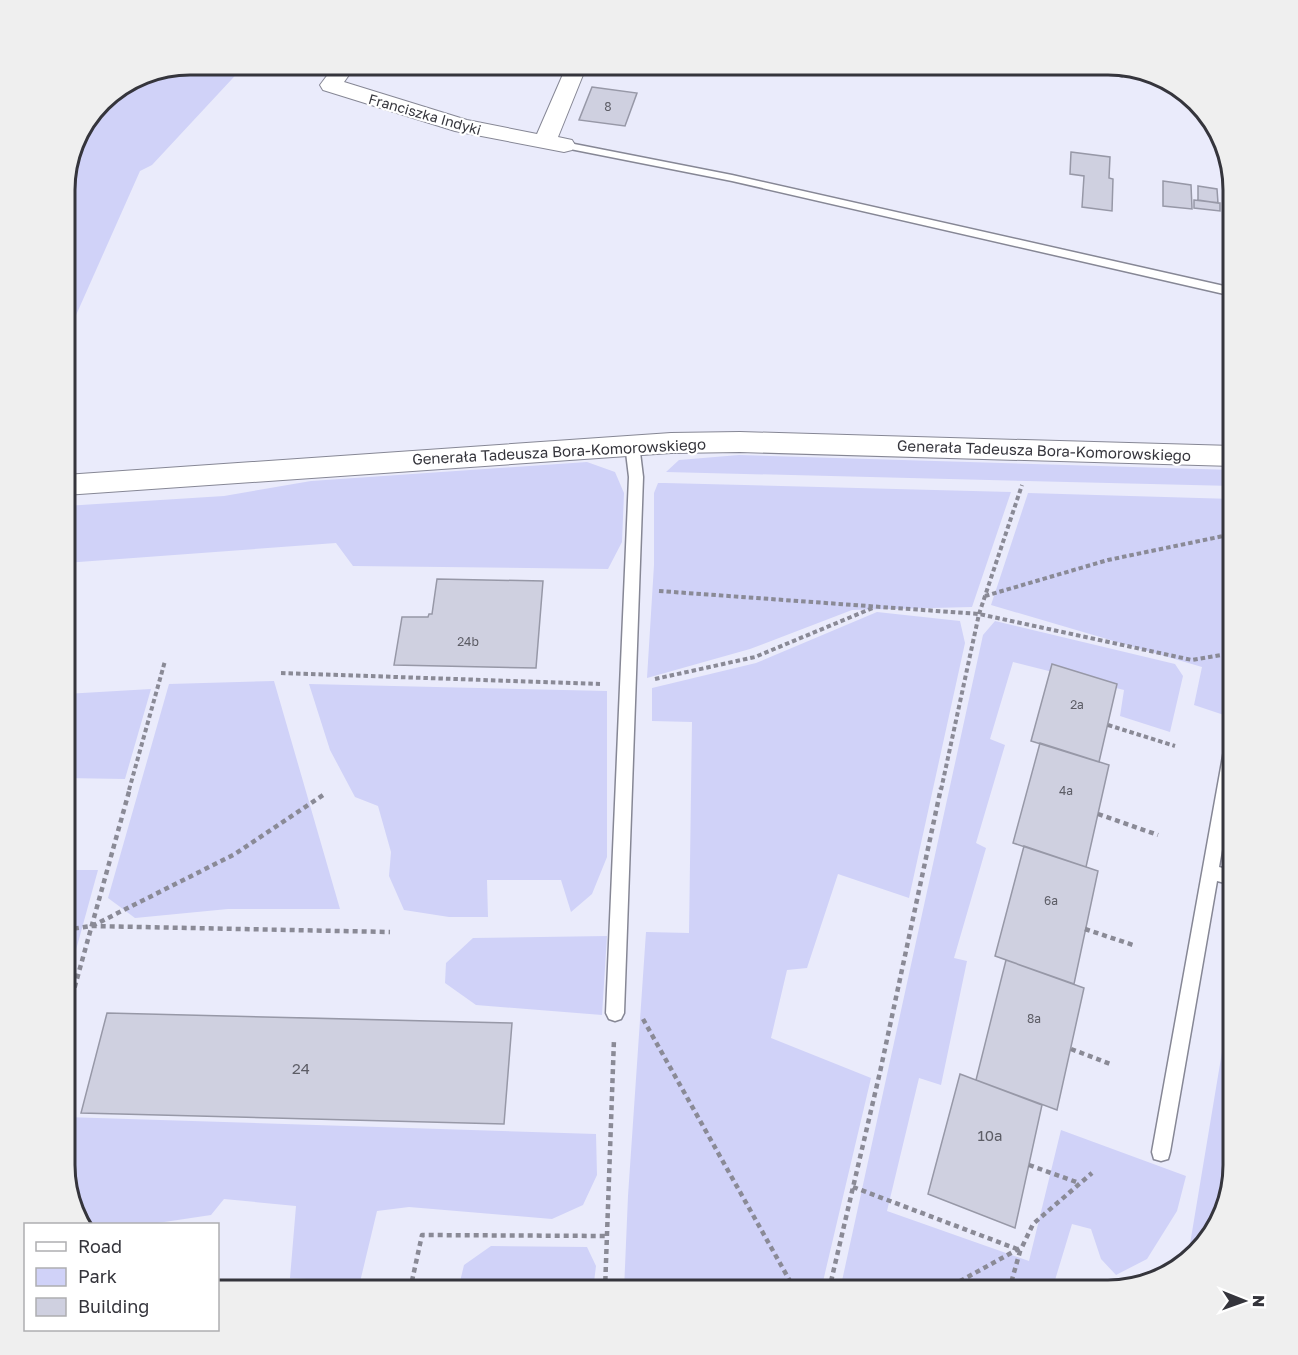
<svg xmlns="http://www.w3.org/2000/svg" width="1298" height="1355" font-family="'Golos Text',sans-serif">
	<style>
		.green { fill: #d0d2f8 }
		.building { fill: #cfd0e0; stroke: #9798a7; stroke-width: 1.5 }
		.lines { fill: none; stroke-linecap: round; stroke-linejoin: round }
		.lane-casing { stroke: #868795; stroke-width: 3 }
		.street-casing { stroke: #868795; stroke-width: 2 }
		.path-far1 { stroke: #8a8a96; stroke-width: 4; stroke-dasharray: 4.5 3; stroke-linecap: butt }
		.path { stroke: #8a8a96; stroke-width: 4.5; stroke-dasharray: 5 4; stroke-linecap: butt }
		.lane { fill: #fff; fill-rule: evenodd }
		.street { fill: #fff; fill-rule: evenodd }
		.labels { text-anchor: middle; dominant-baseline: central; stroke-width: 4.5; stroke-linejoin: round; paint-order: stroke }
		.number-label { font-size: 12px; fill: #5c5c65 }
		.far-street-label { font-size: 14px; fill: #35353c; stroke: #fff }
		.street-label { font-size: 15px; fill: #35353c; stroke: #fff }
		.near-number-label { font-size: 15px; fill: #5c5c65 }
		.rim { fill: none; stroke: #35353c; stroke-width: 3 }
	</style>
	<rect width="100%" height="100%" fill="#eaebfb"/>
	<path class="green" d="M 190,65 L 245,65 L 152,165 L 140,171 L 65,340 L 65,181 L 78,134 L 107,96 L 142,74 Z
		M 739,455 L 1233,470 L 1233,486 L 666,472 L 679,460 Z
		M 587,462 L 615,472 L 624,493 L 622,542 L 608,569 L 353,566 L 336,543 L 65,563 L 65,506 L 224,496 L 311,481 Z
		M 658,483 L 665,483 L 1011,492 L 972,607 L 852,610 L 750,649 L 647,678 L 654,565 L 654,493 Z
		M 1028,493 L 1233,499 L 1233,718 L 1194,705 L 1202,667 L 991,605 Z
		M 877,612 L 960,621 L 965,643 L 909,898 L 838,874 L 807,968 L 787,970 L 771,1038 L 871,1078 L 821,1290 L 624,1290 L 628,1196 L 646,932 L 689,933 L 692,722 L 652,721 L 652,688 L 756,663 Z
		M 995,621 L 1175,664 L 1183,676 L 1170,732 L 1120,716 L 1124,690 L 1013,662 L 990,739 L 1005,745 L 976,843 L 986,848 L 954,958 L 967,961 L 941,1085 L 919,1078 L 887,1211 L 1029,1261 L 1061,1130 L 1186,1176 L 1177,1211 L 1147,1259 L 1116,1275 L 1101,1259 L 1091,1229 L 1072,1224 L 1052,1290 L 840,1290 L 983,635 Z
		M 274,681 L 340,909 L 228,909 L 135,918 L 108,898 L 169,684 Z
		M 309,684 L 607,691 L 607,857 L 592,894 L 571,912 L 561,880 L 487,880 L 488,917 L 449,917 L 404,910 L 389,876 L 391,852 L 378,806 L 355,797 L 330,750 Z
		M 151,689 L 125,779 L 65,778 L 65,694 Z
		M 65,870 L 98,870 L 65,990 Z
		M 607,936 L 602,1015 L 476,1005 L 445,983 L 446,963 L 473,938 Z
		M 1228,1016 L 1233,1018 L 1233,1165 L 1221,1220 L 1187,1262 Z
		M 65,1117 L 596,1134 L 597,1175 L 583,1205 L 552,1219 L 409,1207 L 377,1211 L 360,1282 L 290,1278 L 296,1206 L 224,1199 L 211,1215 L 151,1224 L 81,1224 C 62,1193 64,1152 65,1117 Z
		M 491,1246 L 587,1247 L 596,1266 L 593,1290 L 458,1290 L 464,1265 Z"/>
	<path class="building" d="M 287,65 L 312,65 L 307,72 L 284,68 Z
		M 1097,65 L 1116,65 L 1141,71 L 1141,76 L 1123,72 L 1122,77 L 1103,72 L 1104,67 Z
		M 592,87 L 637,93 L 625,126 L 579,120 Z
		M 1071,152 L 1110,157 L 1109,178 L 1113,179 L 1112,211 L 1082,207 L 1084,176 L 1070,174 Z
		M 1163,181 L 1191,185 L 1192,209 L 1163,206 Z
		M 1198,186 L 1217,189 L 1218,203 L 1198,200 Z
		M 1194,200 L 1220,203 L 1220,211 L 1194,208 Z
		M 437,579 L 543,581 L 536,668 L 394,665 L 402,617 L 428,617 L 429,614 L 432,614 Z
		M 1052,664 L 1117,684 L 1099,762 L 1031,741 Z
		M 1040,743 L 1109,765 L 1086,867 L 1013,843 Z
		M 1024,846 L 1098,871 L 1074,984 L 995,956 Z
		M 1006,960 L 1084,988 L 1057,1110 L 976,1080 Z
		M 107,1013 L 512,1023 L 504,1124 L 81,1113 Z
		M 960,1074 L 1042,1105 L 1015,1228 L 928,1194 Z"/>
	<g class="lines">
		<g class="lane-casing">
			<path id="lane" d="M 564,142 L 732,175 L 1233,288 L 1233,296 L 732,181 L 560,147 L 559,145 Z
				M 632,439 L 639,444 L 643,477 L 624,1013 L 621,1019 L 615,1021 L 609,1019 L 606,1013 L 629,477 L 625,444 Z
				M 1233,738 L 1233,786 L 1219,867 L 1233,871 L 1233,885 L 1217,881 L 1170,1152 L 1168,1159 L 1161,1161 L 1154,1159 L 1152,1152 L 1225,745 L 1228,740 Z"/>
		</g>
		<g class="street-casing">
			<path id="street" d="M 335,65 L 356,65 L 344,82 L 467,120 L 537,134 L 567,65 L 587,65 L 558,137 L 572,140 L 575,145 L 572,150 L 564,152 L 455,131 L 323,90 L 320,85 Z
				M 740,432 L 1233,446 L 1233,466 L 740,452 L 671,453 L 65,495 L 65,475 L 671,433 Z"/>
		</g>
		<path class="path-far1" d="M 659,591 L 979,614 L 1192,660 L 1233,653
			M 985,596 L 1108,560 L 1233,534
			M 281,673 L 600,684
			M 655,679 L 755,657 L 875,607
			M 1108,725 L 1175,746
			M 129,790 L 165,661
			M 941,790 L 979,614 L 1022,485"/>
		<path class="path" d="M 1098,814 L 1158,835
			M 92,926 L 235,854 L 323,795
			M 1085,929 L 1136,946
			M 65,930 L 91,926 L 390,932
			M 643,1019 L 795,1290
			M 65,1022 L 130,788
			M 1071,1049 L 1113,1065
			M 1029,1165 L 1079,1183
			M 853,1187 L 1017,1249
			M 218,1284 L 378,1290
			M 410,1290 L 422,1235 L 607,1236
			M 605,1290 L 614,1039
			M 829,1290 L 880,1072 L 941,788
			M 944,1290 L 1022,1247 L 1033,1224 L 1092,1173
			M 1009,1290 L 1021,1248
			M 1096,1290 L 1101,1281"/>
		<use href="#lane" class="lane"/>
		<use href="#street" class="street"/>
	</g>
	<g class="labels">
		<g class="number-label">
			<text x="608" y="106">8</text>
			<text x="468" y="641">24b</text>
			<text x="1077" y="704">2a</text>
			<text x="1066" y="790">4a</text>
			<text x="1051" y="900">6a</text>
			<text x="1034" y="1018">8a</text>
		</g>
		<g class="far-street-label">
			<text transform="translate(425 114) rotate(16)">Franciszka Indyki</text>
		</g>
		<g class="street-label">
			<text transform="translate(1044 450) rotate(2)">Generała Tadeusza Bora-Komorowskiego</text>
			<text transform="translate(559 451) rotate(-3)">Generała Tadeusza Bora-Komorowskiego</text>
		</g>
		<g class="near-number-label">
			<text x="301" y="1068">24</text>
			<text x="990" y="1135">10a</text>
		</g>
	</g>
	<path d="M0 0H1298V1355H0ZM190 75H1108A115 115 0 0 1 1223 190V1165A115 115 0 0 1 1108 1280H190A115 115 0 0 1 75 1165V190A115 115 0 0 1 190 75Z" fill="#efefef" fill-rule="evenodd"/>
	<path class="rim" d="M190 75H1108A115 115 0 0 1 1223 190V1165A115 115 0 0 1 1108 1280H190A115 115 0 0 1 75 1165V190A115 115 0 0 1 190 75Z"/>
	<rect x="24" y="1223" width="195" height="108" fill="#ffffff" stroke="#aeaeb1" stroke-width="1.5"/>
	<rect x="36" y="1242" width="30" height="9" fill="#ffffff" stroke="#aeaeb1" stroke-width="1.5"/>
	<text x="78" y="1253" font-size="18" fill="#35353c">Road</text>
	<rect x="36" y="1268" width="30" height="18" fill="#d0d2f8" stroke="#aeaeb1" stroke-width="1.5"/>
	<text x="78" y="1283" font-size="18" fill="#35353c">Park</text>
	<rect x="36" y="1298" width="30" height="18" fill="#cfd0e0" stroke="#aeaeb1" stroke-width="1.5"/>
	<text x="78" y="1313" font-size="18" fill="#35353c">Building</text>
	<g transform="translate(1244 1301) rotate(91)" stroke="#ffffff" stroke-width="4.5" paint-order="stroke">
	<path d="M0-4.5L10 22L0 15L-10 22Z" fill="#35353c"/>
	<text y="-9" font-size="16" font-weight="bold" text-anchor="middle" fill="#35353c">N</text>
	</g>
</svg>
